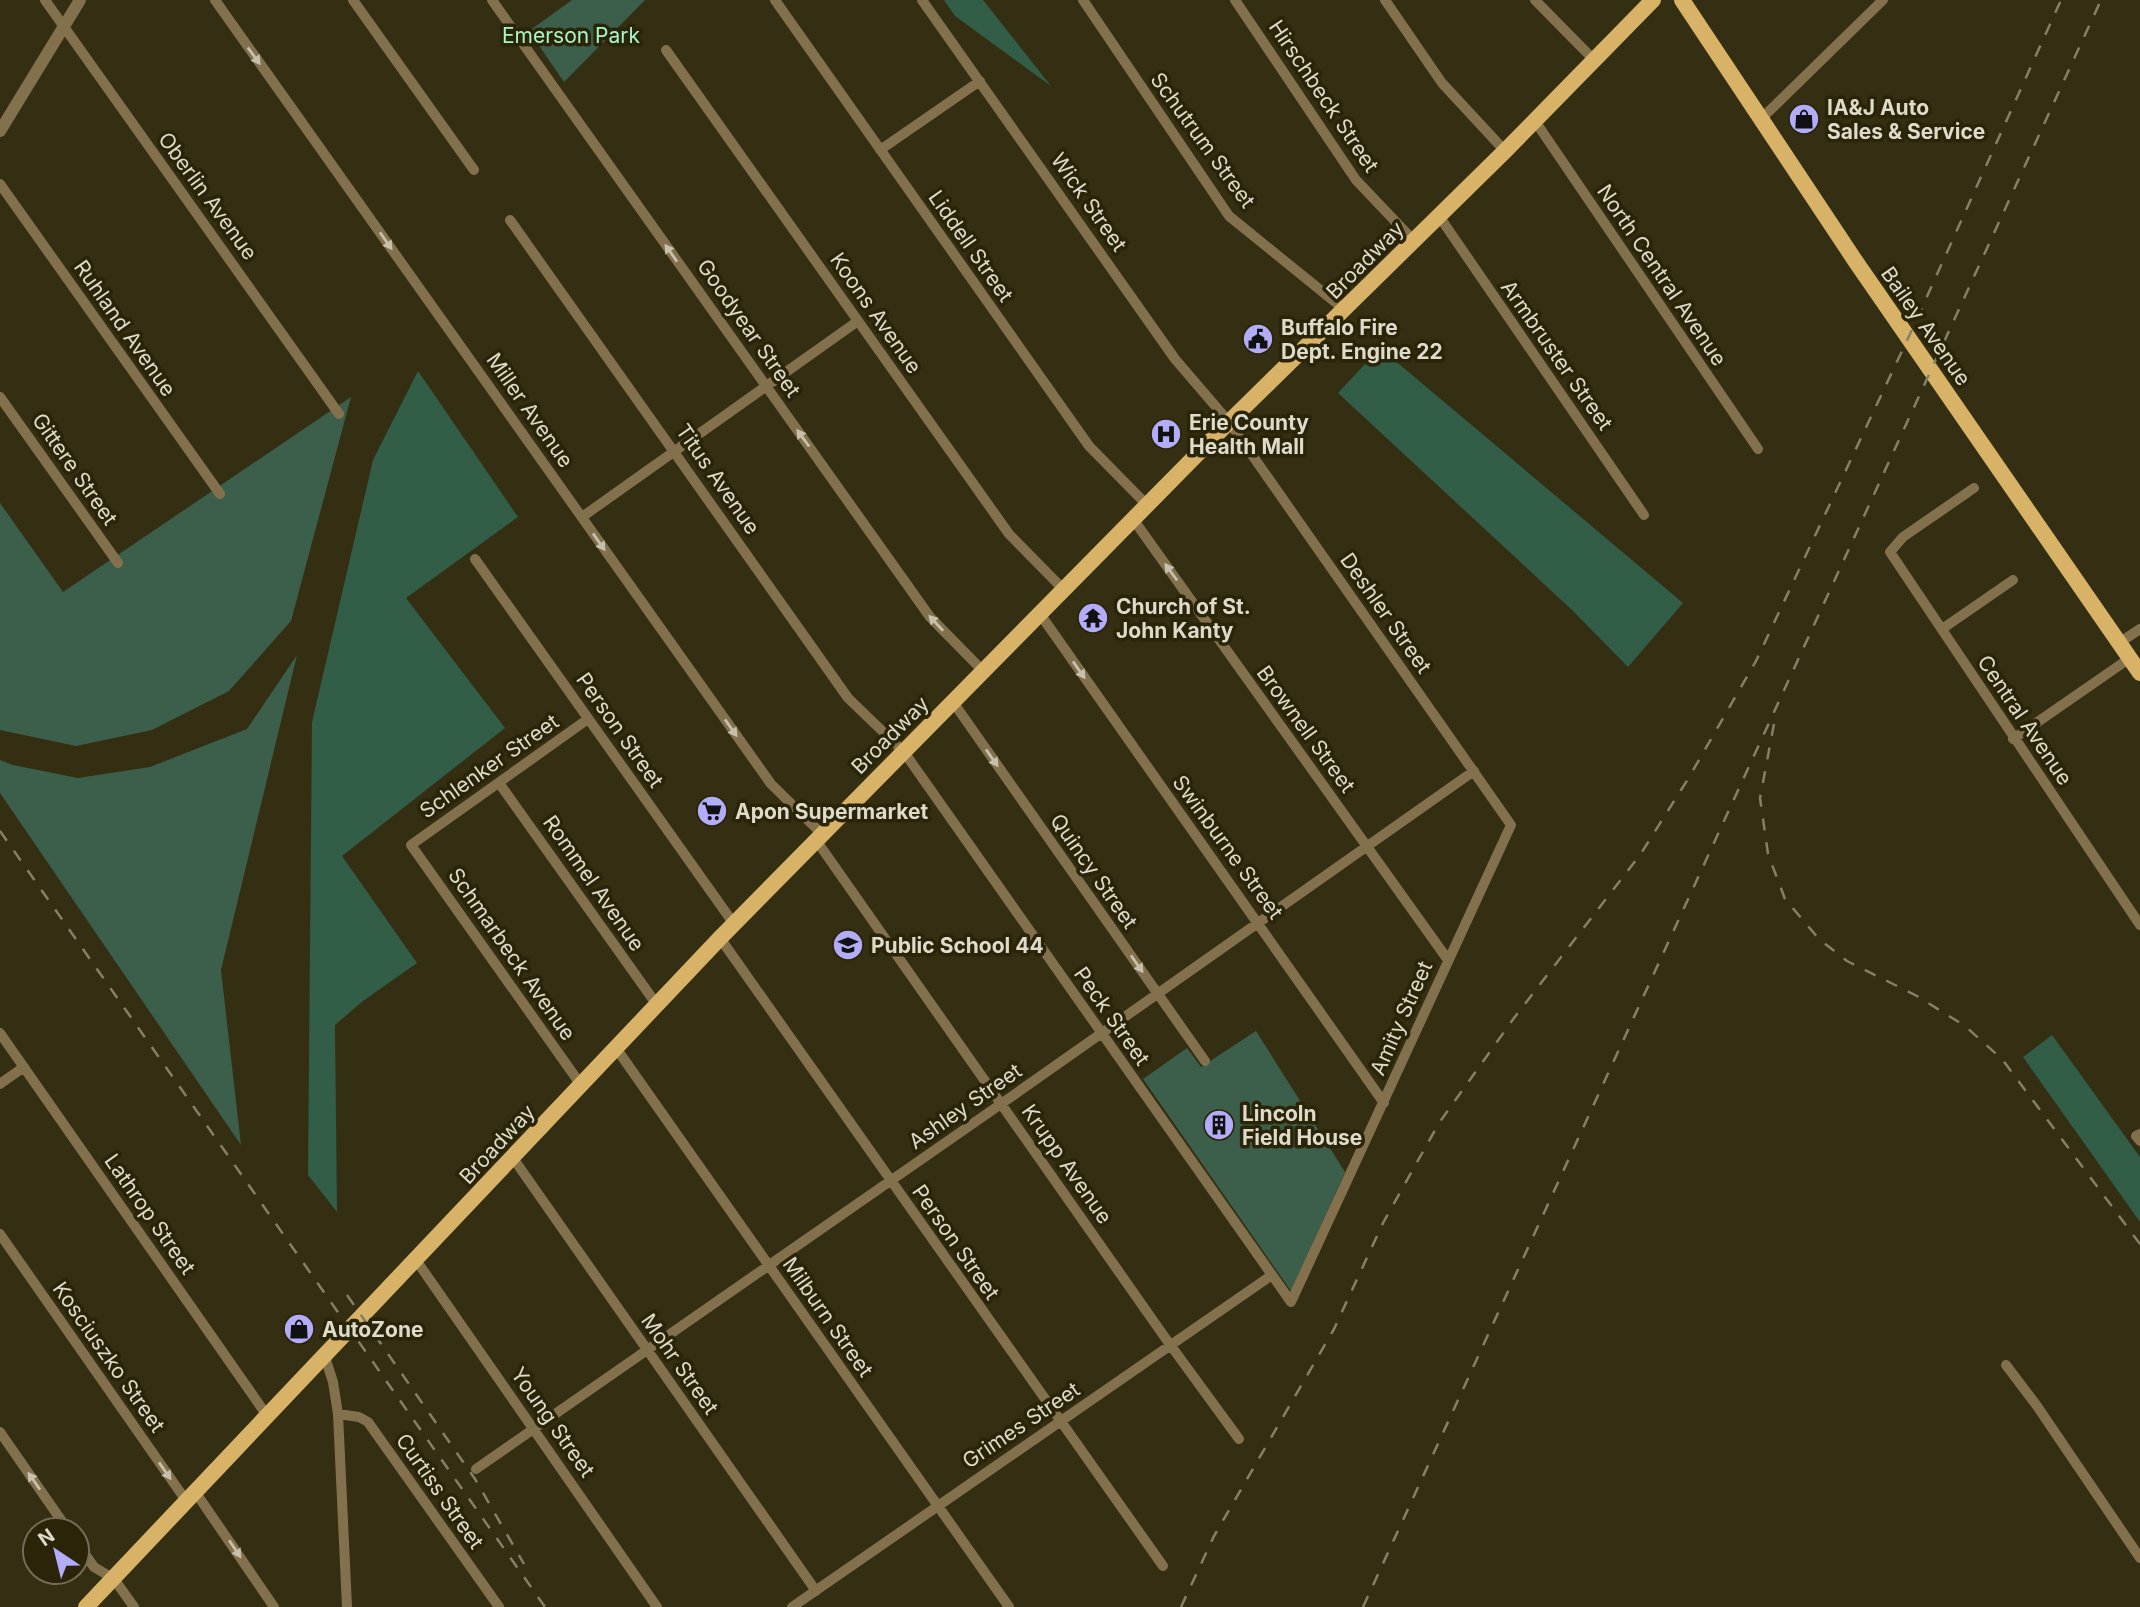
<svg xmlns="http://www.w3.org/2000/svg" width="2140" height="1607" font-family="Inter,sans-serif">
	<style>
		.green { fill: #3c5f4b }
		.forest { fill: #325e47 }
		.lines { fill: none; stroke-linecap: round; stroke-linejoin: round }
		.minor { stroke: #83714e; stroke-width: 10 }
		.tertiary { stroke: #83714e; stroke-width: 12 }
		.primary { stroke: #d8b367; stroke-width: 16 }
		.rail { stroke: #848069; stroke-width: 2.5; stroke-dasharray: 12 12; stroke-linecap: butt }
		.oneway { fill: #c7c0ac }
		.labels { text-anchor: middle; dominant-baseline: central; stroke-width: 7; stroke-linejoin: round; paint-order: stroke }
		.park-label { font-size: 21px; fill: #abf4ca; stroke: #2a2408 }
		.street-label { font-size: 21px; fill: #dedbcb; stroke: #2a2408 }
		.poi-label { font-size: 21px; font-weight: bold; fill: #dedbcb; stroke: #2a2408; text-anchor: start }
	</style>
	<rect width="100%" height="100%" fill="#342e12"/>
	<path class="green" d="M 572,0 L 645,0 L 564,82 L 529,31 Z
		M 351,397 L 291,621 L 229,691 L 152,730 L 76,746 L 0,730 L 0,503 L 63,592 Z
		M 297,655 L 221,970 L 241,1145 L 0,793 L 0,760 L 13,765 L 78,778 L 150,767 L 247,729 Z
		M 1256,1031 L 1345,1172 L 1291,1291 L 1143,1079 L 1187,1048 L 1201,1067 Z"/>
	<path class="forest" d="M 944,0 L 983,0 L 1051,86 L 955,16 Z
		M 1380,348 L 1683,603 L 1628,667 L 1572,610 L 1338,393 Z
		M 418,371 L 518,517 L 406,598 L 505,728 L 342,856 L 417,963 L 363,1001 L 335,1025 L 337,1212 L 308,1175 L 312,722 L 373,460 Z
		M 2052,1035 L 2140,1157 L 2140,1222 L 2023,1057 Z"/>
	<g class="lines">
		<path class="minor" d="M 45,0 L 339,414
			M 215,0 L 771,784 L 822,834
			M 353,0 L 474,170
			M 492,0 L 930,617 L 983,671
			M 775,0 L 1089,446 L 1147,505
			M 1083,0 L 1229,216 L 1345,310
			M 1235,0 L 1356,180 L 1414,241
			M 1385,0 L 1442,83 L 1505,151
			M 1535,0 L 1595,61
			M 666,50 L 1009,534 L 1064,590
			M 1760,120 L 1883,0
			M 1535,121 L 1758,449
			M 880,150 L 980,81
			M 0,184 L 220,494
			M 1439,216 L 1644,515
			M 510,220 L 848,698 L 904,752 L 1291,1302 L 1511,825 L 1229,422 L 1175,359 L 922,0
			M 0,397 L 118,563
			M 1974,488 L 1903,537 L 1890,552 L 2140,925
			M 582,517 L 858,321
			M 1133,519 L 1448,960
			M 475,559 L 734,924
			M 1040,614 L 1384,1103
			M 1942,629 L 2013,580
			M 2119,643 L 2140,629
			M 953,702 L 1205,1061
			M 2013,739 L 2130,658
			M 499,783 L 657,1005
			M 816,840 L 1166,1339 L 1239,1439
			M 720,938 L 1163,1566
			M 0,1033 L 268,1417
			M 616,1048 L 1009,1607
			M 0,1084 L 24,1067
			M 581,1085 L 411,845 L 588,719
			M 2140,1134 L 2136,1136 L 2140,1141
			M 513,1158 L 816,1591
			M 0,1234 L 187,1502
			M 416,1260 L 657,1607
			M 325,1357 L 333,1382 L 338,1414 L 347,1607
			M 2006,1365 L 2037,1406 L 2140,1558
			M 338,1414 L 359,1417 L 368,1422 L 499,1607
			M 0,1432 L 68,1530
			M 476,1469 L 1001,1104 L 1474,771
			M 196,1493 L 274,1607
			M 77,1543 L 94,1567 L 114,1579 L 134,1607
			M 792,1607 L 1272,1275"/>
		<path class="tertiary" d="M 0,131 L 80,0"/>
		<path class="primary" d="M 1682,0 L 1856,262 L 2140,673
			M 86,1607 L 720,938 L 1229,422 L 1505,151 L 1653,0"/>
		<path class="rail" d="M 1774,724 L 1760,798 L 1768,854 L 1785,899 L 1819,939 L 1847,961 L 1917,996 L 1965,1026 L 2002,1059 L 2140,1244
			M 0,831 L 545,1607
			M 347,1295 L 475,1479 L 524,1564
			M 1181,1607 L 1214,1536 L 1334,1329 L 1383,1223 L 1439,1123 L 1514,1018 L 1640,855 L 1688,779 L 1756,661 L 1910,334 L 2061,0
			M 1363,1607 L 2101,0"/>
	</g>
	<defs><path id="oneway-solid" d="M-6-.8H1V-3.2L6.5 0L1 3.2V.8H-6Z" transform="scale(1.75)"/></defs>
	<g class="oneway">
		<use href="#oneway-solid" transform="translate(254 56) rotate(54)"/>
		<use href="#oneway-solid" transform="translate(386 241) rotate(55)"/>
		<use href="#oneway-solid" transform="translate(671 253) rotate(-125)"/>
		<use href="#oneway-solid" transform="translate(803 438) rotate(-126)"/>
		<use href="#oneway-solid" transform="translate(599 542) rotate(55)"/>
		<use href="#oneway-solid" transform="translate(1171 572) rotate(-126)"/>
		<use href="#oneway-solid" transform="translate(936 623) rotate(-133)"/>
		<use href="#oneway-solid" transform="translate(1079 670) rotate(55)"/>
		<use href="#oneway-solid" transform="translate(731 728) rotate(55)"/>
		<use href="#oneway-solid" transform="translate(992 758) rotate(55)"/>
		<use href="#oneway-solid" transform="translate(1137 964) rotate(55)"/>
		<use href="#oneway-solid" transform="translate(165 1471) rotate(55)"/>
		<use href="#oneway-solid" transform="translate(34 1481) rotate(-125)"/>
		<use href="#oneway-solid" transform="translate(235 1549) rotate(56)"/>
	</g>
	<defs>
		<g id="shop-disc" transform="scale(1.575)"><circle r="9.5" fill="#b3adf9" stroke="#2a2408"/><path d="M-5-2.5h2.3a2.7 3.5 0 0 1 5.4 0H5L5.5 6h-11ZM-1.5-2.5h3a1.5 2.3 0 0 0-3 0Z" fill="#111"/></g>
		<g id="civic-disc" transform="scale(1.575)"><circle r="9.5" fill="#b3adf9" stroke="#2a2408"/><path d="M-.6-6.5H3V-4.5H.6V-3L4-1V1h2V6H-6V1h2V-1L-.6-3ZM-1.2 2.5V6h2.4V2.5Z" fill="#111"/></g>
		<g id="hospital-disc" transform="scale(1.575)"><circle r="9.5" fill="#b3adf9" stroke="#2a2408"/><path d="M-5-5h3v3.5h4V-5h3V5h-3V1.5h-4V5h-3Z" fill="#111"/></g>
		<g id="temple-disc" transform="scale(1.575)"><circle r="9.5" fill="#b3adf9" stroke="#2a2408"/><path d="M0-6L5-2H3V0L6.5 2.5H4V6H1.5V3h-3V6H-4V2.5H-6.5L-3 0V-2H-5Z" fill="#111"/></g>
		<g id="supermarket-disc" transform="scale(1.575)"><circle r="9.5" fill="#b3adf9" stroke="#2a2408"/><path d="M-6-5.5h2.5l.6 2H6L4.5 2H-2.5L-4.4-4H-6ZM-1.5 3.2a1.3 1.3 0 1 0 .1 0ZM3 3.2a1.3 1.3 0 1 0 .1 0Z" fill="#111"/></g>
		<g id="school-disc" transform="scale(1.575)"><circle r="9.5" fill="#b3adf9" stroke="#2a2408"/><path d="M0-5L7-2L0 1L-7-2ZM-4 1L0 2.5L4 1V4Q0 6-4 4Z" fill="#111"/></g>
		<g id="building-disc" transform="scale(1.575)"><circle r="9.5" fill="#b3adf9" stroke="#2a2408"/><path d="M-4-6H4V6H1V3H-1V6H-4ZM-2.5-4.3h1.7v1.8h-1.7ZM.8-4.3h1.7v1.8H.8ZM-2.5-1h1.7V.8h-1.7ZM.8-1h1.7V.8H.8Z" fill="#111"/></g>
	</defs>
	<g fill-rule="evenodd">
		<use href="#shop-disc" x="1804" y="119"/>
		<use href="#civic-disc" x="1258" y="339"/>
		<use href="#hospital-disc" x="1166" y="434"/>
		<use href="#temple-disc" x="1093" y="618"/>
		<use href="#supermarket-disc" x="712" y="811"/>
		<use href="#school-disc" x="848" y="945"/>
		<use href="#building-disc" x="1219" y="1125"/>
		<use href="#shop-disc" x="299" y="1329"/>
	</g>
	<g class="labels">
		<g class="park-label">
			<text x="571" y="35">Emerson Park</text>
		</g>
		<g class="street-label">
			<text transform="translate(1324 96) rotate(56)">Hirschbeck Street</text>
			<text transform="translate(1203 140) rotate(54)">Schutrum Street</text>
			<text transform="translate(208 196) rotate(54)">Oberlin Avenue</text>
			<text transform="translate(1089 202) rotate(55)">Wick Street</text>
			<text transform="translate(971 246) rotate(55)">Liddell Street</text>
			<text transform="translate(1365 260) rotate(-45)">Broadway</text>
			<text transform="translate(1662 275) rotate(56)">North Central Avenue</text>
			<text transform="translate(876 313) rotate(55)">Koons Avenue</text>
			<text transform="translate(1926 326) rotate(55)">Bailey Avenue</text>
			<text transform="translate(125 328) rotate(55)">Ruhland Avenue</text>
			<text transform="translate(749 328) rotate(55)">Goodyear Street</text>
			<text transform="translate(1557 355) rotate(55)">Armbruster Street</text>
			<text transform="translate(530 410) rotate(55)">Miller Avenue</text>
			<text transform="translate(75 469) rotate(55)">Gittere Street</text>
			<text transform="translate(718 479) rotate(55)">Titus Avenue</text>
			<text transform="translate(1386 613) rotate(55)">Deshler Street</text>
			<text transform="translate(2025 720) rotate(56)">Central Avenue</text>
			<text transform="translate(1306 729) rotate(54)">Brownell Street</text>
			<text transform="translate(620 730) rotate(55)">Person Street</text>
			<text transform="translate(890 735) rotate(-45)">Broadway</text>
			<text transform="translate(489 766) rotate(-35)">Schlenker Street</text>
			<text transform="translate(1228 847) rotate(54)">Swinburne Street</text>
			<text transform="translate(1094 871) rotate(55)">Quincy Street</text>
			<text transform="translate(594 883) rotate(55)">Rommel Avenue</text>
			<text transform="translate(512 954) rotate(55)">Schmarbeck Avenue</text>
			<text transform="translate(1112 1016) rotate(55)">Peck Street</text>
			<text transform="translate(1401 1018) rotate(-66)">Amity Street</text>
			<text transform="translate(965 1106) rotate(-35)">Ashley Street</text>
			<text transform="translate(497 1144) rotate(-47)">Broadway</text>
			<text transform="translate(1067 1164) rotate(55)">Krupp Avenue</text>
			<text transform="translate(150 1214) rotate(55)">Lathrop Street</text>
			<text transform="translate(956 1242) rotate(55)">Person Street</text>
			<text transform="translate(828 1317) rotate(55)">Milburn Street</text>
			<text transform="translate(109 1357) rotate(55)">Kosciuszko Street</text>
			<text transform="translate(680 1364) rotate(55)">Mohr Street</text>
			<text transform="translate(553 1422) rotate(55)">Young Street</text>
			<text transform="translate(1021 1425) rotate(-34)">Grimes Street</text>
			<text transform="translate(440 1491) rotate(55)">Curtiss Street</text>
		</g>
		<g class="poi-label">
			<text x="1827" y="107">IA&amp;J Auto<tspan x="1827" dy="24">Sales &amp; Service</tspan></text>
			<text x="1281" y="327">Buffalo Fire<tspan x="1281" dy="24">Dept. Engine 22</tspan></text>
			<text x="1189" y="422">Erie County<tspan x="1189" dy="24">Health Mall</tspan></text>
			<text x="1116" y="606">Church of St.<tspan x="1116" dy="24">John Kanty</tspan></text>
			<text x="735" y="811">Apon Supermarket</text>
			<text x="871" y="945">Public School 44</text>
			<text x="1242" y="1113">Lincoln<tspan x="1242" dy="24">Field House</tspan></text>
			<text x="322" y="1329">AutoZone</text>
		</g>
	</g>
	<g transform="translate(56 1551) rotate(325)"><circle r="33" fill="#2a2408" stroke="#726d56" stroke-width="2"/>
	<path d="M0-5L12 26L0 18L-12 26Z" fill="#b3adf9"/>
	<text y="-10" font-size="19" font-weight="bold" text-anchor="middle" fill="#dedbcb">N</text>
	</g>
</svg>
